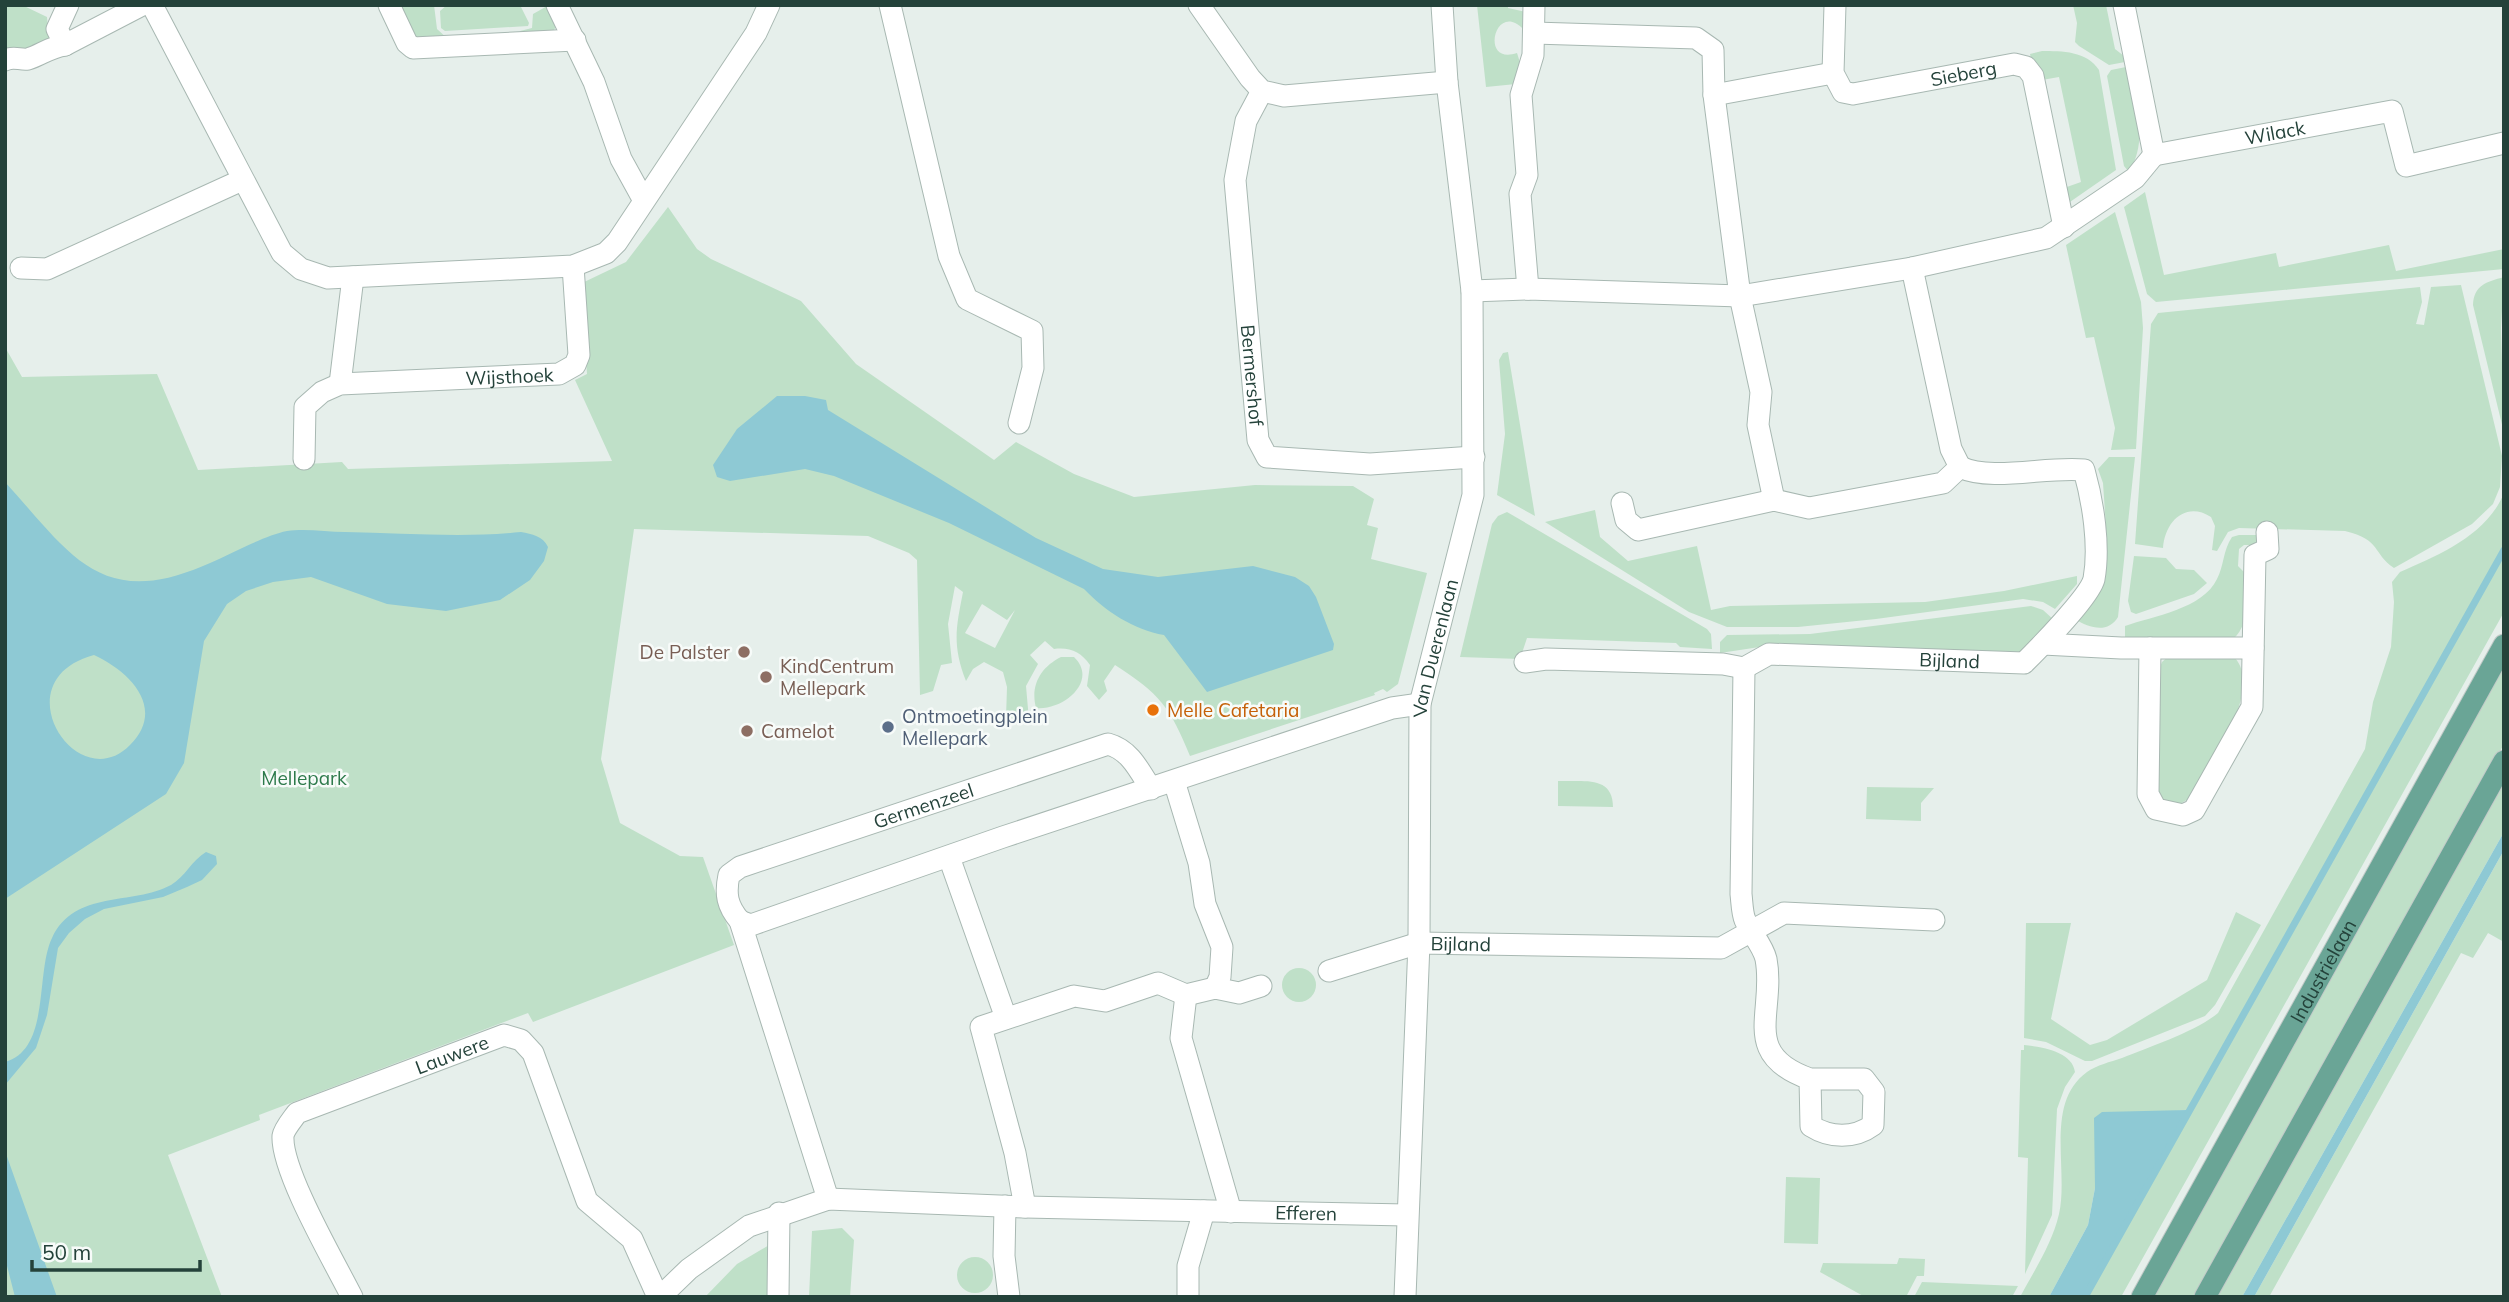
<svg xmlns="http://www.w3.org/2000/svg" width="2509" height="1302" font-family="Mulish,sans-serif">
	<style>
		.green { fill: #bfe0c8; fill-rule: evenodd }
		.water { fill: #8ec9d4; fill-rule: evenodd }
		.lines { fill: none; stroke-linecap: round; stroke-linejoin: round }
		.stream { stroke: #8ec9d4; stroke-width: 7 }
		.minor-casing { stroke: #a8b8b2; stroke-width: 23 }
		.major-casing { stroke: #c2cac8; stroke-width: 23 }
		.minor { stroke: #fff; stroke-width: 21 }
		.major { stroke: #6aa596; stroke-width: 21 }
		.education-dot { fill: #8d6e63; stroke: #f7fbf9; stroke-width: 2.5 }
		.food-dot { fill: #e8710a; stroke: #f7fbf9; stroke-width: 2.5 }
		.service-dot { fill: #5c6f8a; stroke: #f7fbf9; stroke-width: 2.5 }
		.labels { text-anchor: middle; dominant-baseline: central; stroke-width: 5; stroke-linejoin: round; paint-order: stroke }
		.street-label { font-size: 19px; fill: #24423a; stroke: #f7fbf9 }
		.education-label { font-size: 19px; fill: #785e54; stroke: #f7fbf9; text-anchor: start }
		.food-label { font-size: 19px; fill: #c56008; stroke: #f7fbf9; text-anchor: start }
		.service-label { font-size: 19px; fill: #4e5e75; stroke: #f7fbf9; text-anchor: start }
		.park-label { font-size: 19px; fill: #2d7a4b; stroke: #f7fbf9 }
	</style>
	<rect width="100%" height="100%" fill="#e6efeb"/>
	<path class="green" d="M 5,5 L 22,5 L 47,17 L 49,41 L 5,57 Z
		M 397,5 L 434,5 L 437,29 L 448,39 L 413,39 Z
		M 447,5 L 520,5 L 529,23 L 528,26 L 445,31 L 441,28 L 440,11 Z
		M 549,5 L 557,24 L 554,30 L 520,34 L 520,31 L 532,28 L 533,14 Z
		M 1477,5 L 1508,5 L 1508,8 L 1526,12 L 1523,29 C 1495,0 1479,66 1517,53 L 1523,72 L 1516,84 L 1486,87 Z
		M 2073,5 L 2106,5 L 2115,49 L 2124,56 L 2125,62 L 2109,65 L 2079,46 L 2075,42 L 2077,23 Z
		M 2042,51 C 2062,51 2087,51 2099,70 L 2116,170 L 2067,204 L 2064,188 L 2081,182 L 2059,77 L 2042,80 L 2038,64 L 2031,58 L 2030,54 Z
		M 2126,67 C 2134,104 2150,137 2129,172 L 2124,166 L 2107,76 L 2111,70 Z
		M 2145,192 L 2164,275 L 2276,253 L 2279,267 L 2389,245 L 2396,271 L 2504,249 L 2504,269 L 2156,302 L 2147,294 L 2124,207 Z
		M 668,207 L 697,249 L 711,259 L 801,301 L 856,364 L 994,460 L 1016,442 L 1074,474 L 1134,497 L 1255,485 L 1353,486 L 1374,499 L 1367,525 L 1378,528 L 1371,559 L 1427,573 L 1398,684 L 1387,692 L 1383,689 L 1374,693 L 1375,695 L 1190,756 C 1170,707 1160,694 1115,665 L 1104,681 L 1107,691 L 1099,700 L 1087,686 L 1090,665 C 1081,652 1070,647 1054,649 L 1045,641 L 1030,655 L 1038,664 L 1026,686 L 1029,720 L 1006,718 L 1007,687 L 1003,672 L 984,662 L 973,669 L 966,681 C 952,645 956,628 963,592 L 955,586 L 948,624 L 952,663 L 941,665 L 933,691 L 920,695 L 917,560 L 909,553 L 868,536 L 634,529 L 601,759 L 620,823 L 680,856 L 703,857 L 734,945 L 533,1022 L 528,1013 L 259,1115 L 260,1120 L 168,1155 L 222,1297 L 5,1297 L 5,347 L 22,377 L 157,374 L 198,470 L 342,462 L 348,469 L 612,461 L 575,380 L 587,374 L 580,284 L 626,262 ZM 982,604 L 1007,620 L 1015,610 L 995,648 L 965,633 Z
		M 2115,212 L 2141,302 L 2143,328 L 2136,449 L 2111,450 L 2115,428 L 2094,337 L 2086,338 L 2066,245 Z
		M 2504,277 L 2501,328 L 2504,433 L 2473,305 C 2474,285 2486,282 2504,277 Z
		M 2461,285 L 2502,456 L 2500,487 L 2493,504 L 2472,524 L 2394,568 C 2372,553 2382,540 2345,531 L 2239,528 L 2228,532 L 2217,551 L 2212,550 L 2215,526 L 2211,517 C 2186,501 2165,521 2163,548 L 2135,544 L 2151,324 L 2158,313 L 2420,287 L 2422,302 L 2416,324 L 2424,325 L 2431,287 Z
		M 1508,352 L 1535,516 L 1497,495 L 1505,434 L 1499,360 L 1503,353 Z
		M 2109,457 L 2135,457 L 2118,617 C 2108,634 2089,628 2075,619 L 2107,542 L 2103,483 L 2098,469 Z
		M 2504,493 L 2504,612 L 2121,1297 L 2083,1297 L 2187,1110 L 2095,1118 L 2095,1188 L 2088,1225 L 2049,1297 L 2020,1297 C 2034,1271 2052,1244 2059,1214 C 2069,1170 2044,1103 2087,1072 C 2097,1065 2110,1062 2122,1058 C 2149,1047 2197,1031 2218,1013 L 2365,749 L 2373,702 L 2391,647 L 2394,602 L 2392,582 L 2400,572 C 2439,555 2487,535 2504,493 Z
		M 1595,510 L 1600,537 L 1628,561 L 1697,546 L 1711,610 L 1730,606 L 1925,602 L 2004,591 L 2077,576 L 2077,584 L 2055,609 L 2043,602 L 2023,599 L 1876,619 L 1798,627 L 1727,627 L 1689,612 L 1545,522 Z
		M 1507,512 L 1707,629 L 1711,634 L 1712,649 L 1680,647 L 1676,643 L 1527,638 L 1520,659 L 1460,657 L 1492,524 L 1498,516 Z
		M 2239,535 L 2264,535 L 2264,545 L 2244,545 L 2239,549 L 2238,566 L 2245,573 C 2245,594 2251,625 2233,639 L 2125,639 L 2125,626 C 2153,616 2203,609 2217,579 C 2224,566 2223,550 2232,537 Z
		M 2134,556 L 2166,558 L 2176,569 L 2194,570 L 2207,583 L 2194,594 L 2136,614 L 2131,612 L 2128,601 Z
		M 2031,606 L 2043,610 L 2054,620 L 2027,648 L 2019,652 L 1773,645 L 1720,653 L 1720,642 L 1727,635 L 1810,634 Z
		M 2170,655 L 2235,658 C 2264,691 2208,767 2190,798 L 2178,805 L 2164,801 L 2158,794 L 2158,672 L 2162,662 Z
		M 1061,657 L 1074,657 C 1099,681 1063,711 1036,708 C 1030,685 1041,667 1061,657 Z
		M 2504,665 L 2504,744 L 2195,1297 L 2151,1297 Z
		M 1558,781 C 1583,782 1613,775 1613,807 L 1558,806 Z
		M 2504,784 L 2504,832 L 2242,1297 L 2217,1297 Z
		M 1867,787 L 1934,788 L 1921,803 L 1921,821 L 1866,819 Z
		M 2504,850 L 2504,942 L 2488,933 L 2473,958 L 2461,953 L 2269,1297 L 2254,1297 Z
		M 2236,912 L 2261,925 L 2215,1005 L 2205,1016 L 2092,1061 L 2085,1061 L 2046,1042 L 2024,1038 L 2026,923 L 2071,923 L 2051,1019 L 2090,1045 L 2107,1040 L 2207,980 Z
		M1282 985a17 17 0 1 1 34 0a17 17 0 1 1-34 0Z
		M 2024,1045 C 2041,1047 2072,1051 2075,1072 L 2065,1087 L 2057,1109 L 2052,1215 L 2025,1274 L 2028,1158 L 2018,1157 L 2021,1050 L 2024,1050 Z
		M 1786,1177 L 1820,1178 L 1818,1244 L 1784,1243 Z
		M 842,1228 L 854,1240 L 850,1297 L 809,1297 L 812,1231 Z
		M 771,1244 L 771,1297 L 705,1297 L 737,1264 Z
		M957 1275a18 18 0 1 1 36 0a18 18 0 1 1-36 0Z
		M 1899,1258 L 1925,1259 L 1924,1276 L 1917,1276 L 1906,1297 L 1865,1297 L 1820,1272 L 1823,1263 L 1897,1264 Z
		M 1922,1282 L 2018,1286 L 2012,1297 L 1914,1297 Z"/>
	<path class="water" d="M 777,396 L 805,396 L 826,400 L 828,410 L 1036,538 L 1103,569 L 1158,577 L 1253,566 L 1295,577 L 1309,586 L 1316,597 L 1334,644 L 1333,650 L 1207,692 L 1164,635 C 1134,630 1105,611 1084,589 L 949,523 L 834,476 L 805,469 L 730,481 L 717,477 L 713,465 L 737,429 Z
		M 5,482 C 69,552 99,610 203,566 C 228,556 262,536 287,531 C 305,528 327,532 345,532 C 403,533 463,538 521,532 C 532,534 543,536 548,547 L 544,561 L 530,580 L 500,600 L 446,611 L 387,604 L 311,577 L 273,582 L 246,591 L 227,604 L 204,641 L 184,763 L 166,794 L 5,899 ZM 94,655 C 129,671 167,708 130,745 C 77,799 0,680 94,655 Z
		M 2504,832 L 2504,850 L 2254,1297 L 2242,1297 Z
		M 206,852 L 216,856 L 217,864 L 202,880 L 187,887 L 163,897 L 104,909 L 85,919 L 69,933 L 58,948 L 47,1015 L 36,1048 L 5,1085 L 5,1062 C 51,1049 35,973 52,938 C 75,889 132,906 171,885 C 185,877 192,860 206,852 Z
		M 2187,1110 L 2083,1297 L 2049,1297 L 2088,1225 L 2095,1188 L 2094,1118 L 2102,1112 Z
		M 5,1151 L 57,1297 L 15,1297 L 5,1258 Z"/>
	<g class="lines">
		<path class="stream" d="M 2085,1297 L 2504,550"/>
		<g class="minor-casing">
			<g id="minor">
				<path d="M 152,5 L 282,253 L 301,269 L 328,278 L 573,266 L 606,253 L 617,242 L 756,33 L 769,5"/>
				<path d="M 389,5 L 407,43 L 413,48 L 575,40"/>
				<path d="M 557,5 L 594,82 L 621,159 L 643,199"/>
				<path d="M 890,5 L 949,256 L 967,299 L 1032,331 L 1033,368 L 1019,423"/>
				<path d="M 1199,5 L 1250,78 L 1262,91 L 1284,96 L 1447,82"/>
				<path id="s1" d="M 1835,5 L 1833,73 L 1843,92 L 1853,94 L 2014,64 L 2026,67 L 2033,76 L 2064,227"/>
				<path id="s2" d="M 2124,5 L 2154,155 L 2392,111 L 2406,166 L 2504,143"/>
				<path d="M 1534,33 L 1696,38 L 1713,50 L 1714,95 L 1740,296 L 1761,392 L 1758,425 L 1774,500"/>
				<path d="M 65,45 L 57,29 L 68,5"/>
				<path d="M 5,60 C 13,56 20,60 28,59 C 41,55 50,47 65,45 L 142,5"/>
				<path id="s3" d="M 1262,91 L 1246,121 L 1235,180 L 1258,440 L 1267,457 L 1370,464 L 1474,457"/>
				<path d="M 1714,95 L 1833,73"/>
				<path d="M 21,268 L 47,269 L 242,180"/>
				<path d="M 1912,268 L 1951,449 L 1960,467"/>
				<path d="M 1528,289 L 1520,194 L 1527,175 L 1521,95 L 1533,55 L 1534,5"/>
				<path d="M 1472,291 L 1528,289 L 1740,296 L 1912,268 L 2046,238 L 2135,178 L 2154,155"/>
				<path d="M 340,384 L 353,277"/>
				<path id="s4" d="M 304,459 L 305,407 L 322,392 L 340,384 L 559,374 L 575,365 L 579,355 L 573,266"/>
				<path d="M 2043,644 L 2121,648 L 2253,648"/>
				<path d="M 2150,648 L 2148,794 L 2156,809 L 2183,815 L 2194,810 L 2252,707 L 2255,555 L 2268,549 L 2267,532"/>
				<path id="s5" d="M 1525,662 L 1546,659 L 1723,664 L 1744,668 L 1769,654 L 2024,663 C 2039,648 2090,596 2094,579 C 2100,546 2093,502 2084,470 C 2047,466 1992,482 1960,467 L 1943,483 L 1809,508 L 1774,500 L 1638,530 L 1626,520 L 1622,503"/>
				<path d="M 1744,668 L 1741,894 C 1742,902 1742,913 1745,920 C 1751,933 1763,946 1766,959 C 1776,1012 1739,1054 1810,1079 L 1811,1126 C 1830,1138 1854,1139 1873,1125 L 1874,1092 L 1864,1079 L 1810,1079"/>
				<path d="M 1174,781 L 1199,863 L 1205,904 L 1222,947 L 1220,977 L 1215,988"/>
				<path d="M 949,857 L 1006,1018"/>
				<path d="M 740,921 L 751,925 L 1003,837 L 1392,708 L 1420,704"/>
				<path id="s6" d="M 1329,971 L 1419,943 L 1721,948 L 1784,913 L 1934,920"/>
				<path d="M 1186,995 L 1181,1038 L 1231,1212"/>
				<path id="s7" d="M 828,1199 L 740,921 C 727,906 725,894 729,875 L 740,867 L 1108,744 C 1130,750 1139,770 1151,789"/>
				<path d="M 1005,1206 L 1004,1256 L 1009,1297"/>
				<path d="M 1025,1207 L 1015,1153 L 981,1027 L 1074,996 L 1105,1001 L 1158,983 L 1186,995 L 1215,988 L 1239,993 L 1261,986"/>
				<path id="s8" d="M 352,1297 C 335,1263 281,1171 283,1136 C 284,1129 292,1120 297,1113 L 504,1035 L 521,1040 L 533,1053 L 587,1201 L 632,1239 L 658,1297"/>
				<path id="s9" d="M 660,1297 L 689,1269 L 749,1226 L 828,1199 L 1025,1207 L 1406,1215"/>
				<path d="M 778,1297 L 779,1213"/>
				<path d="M 1188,1297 L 1188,1266 L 1204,1211"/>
				<path id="s10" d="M 1405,1297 L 1419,943 L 1420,704 L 1473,495 L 1472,291 L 1447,82 L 1442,5"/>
			</g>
		</g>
		<g class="major-casing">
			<g id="major">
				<path id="s11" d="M 2142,1297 L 2504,645"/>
				<path d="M 2205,1297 L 2504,761"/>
			</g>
		</g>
		<use href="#minor" class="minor"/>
		<use href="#major" class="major"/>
	</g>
	<g class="education-dot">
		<circle cx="744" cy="652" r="7"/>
		<circle cx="766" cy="677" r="7"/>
		<circle cx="747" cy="731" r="7"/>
	</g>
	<circle class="food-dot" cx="1153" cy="710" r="7"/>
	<circle class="service-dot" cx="888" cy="727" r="7"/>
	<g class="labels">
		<g class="street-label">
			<text stroke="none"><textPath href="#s1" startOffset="212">Sieberg</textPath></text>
			<text stroke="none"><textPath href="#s2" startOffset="276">Wilack</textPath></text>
			<text stroke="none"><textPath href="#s4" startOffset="264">Wijsthoek</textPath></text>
			<text stroke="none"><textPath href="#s3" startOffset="290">Bermershof</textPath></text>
			<text stroke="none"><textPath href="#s10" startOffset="651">Van Duerenlaan</textPath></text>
			<text stroke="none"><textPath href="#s5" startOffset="429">Bijland</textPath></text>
			<text stroke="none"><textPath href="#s7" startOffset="548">Germenzeel</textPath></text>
			<text stroke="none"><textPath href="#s6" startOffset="136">Bijland</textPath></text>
			<text stroke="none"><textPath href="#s11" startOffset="373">Industrielaan</textPath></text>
			<text stroke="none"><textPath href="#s8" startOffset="369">Lauwere</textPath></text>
			<text stroke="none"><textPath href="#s9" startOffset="676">Efferen</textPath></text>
		</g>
		<g class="education-label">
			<text x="730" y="652" text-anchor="end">De Palster</text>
			<text x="780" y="666">KindCentrum<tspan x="780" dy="22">Mellepark</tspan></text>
			<text x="761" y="731">Camelot</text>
		</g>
		<g class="food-label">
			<text x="1167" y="710">Melle Cafetaria</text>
		</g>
		<g class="service-label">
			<text x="902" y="716">Ontmoetingplein<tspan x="902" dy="22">Mellepark</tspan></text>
		</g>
		<g class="park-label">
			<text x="304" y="778">Mellepark</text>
		</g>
	</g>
	<rect width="2509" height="1302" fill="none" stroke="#24423a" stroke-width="14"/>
	<path d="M32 1260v10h168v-10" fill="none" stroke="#24423a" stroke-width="3.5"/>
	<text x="42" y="1260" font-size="21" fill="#24423a" stroke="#f7fbf9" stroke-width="5" paint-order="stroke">50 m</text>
</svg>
